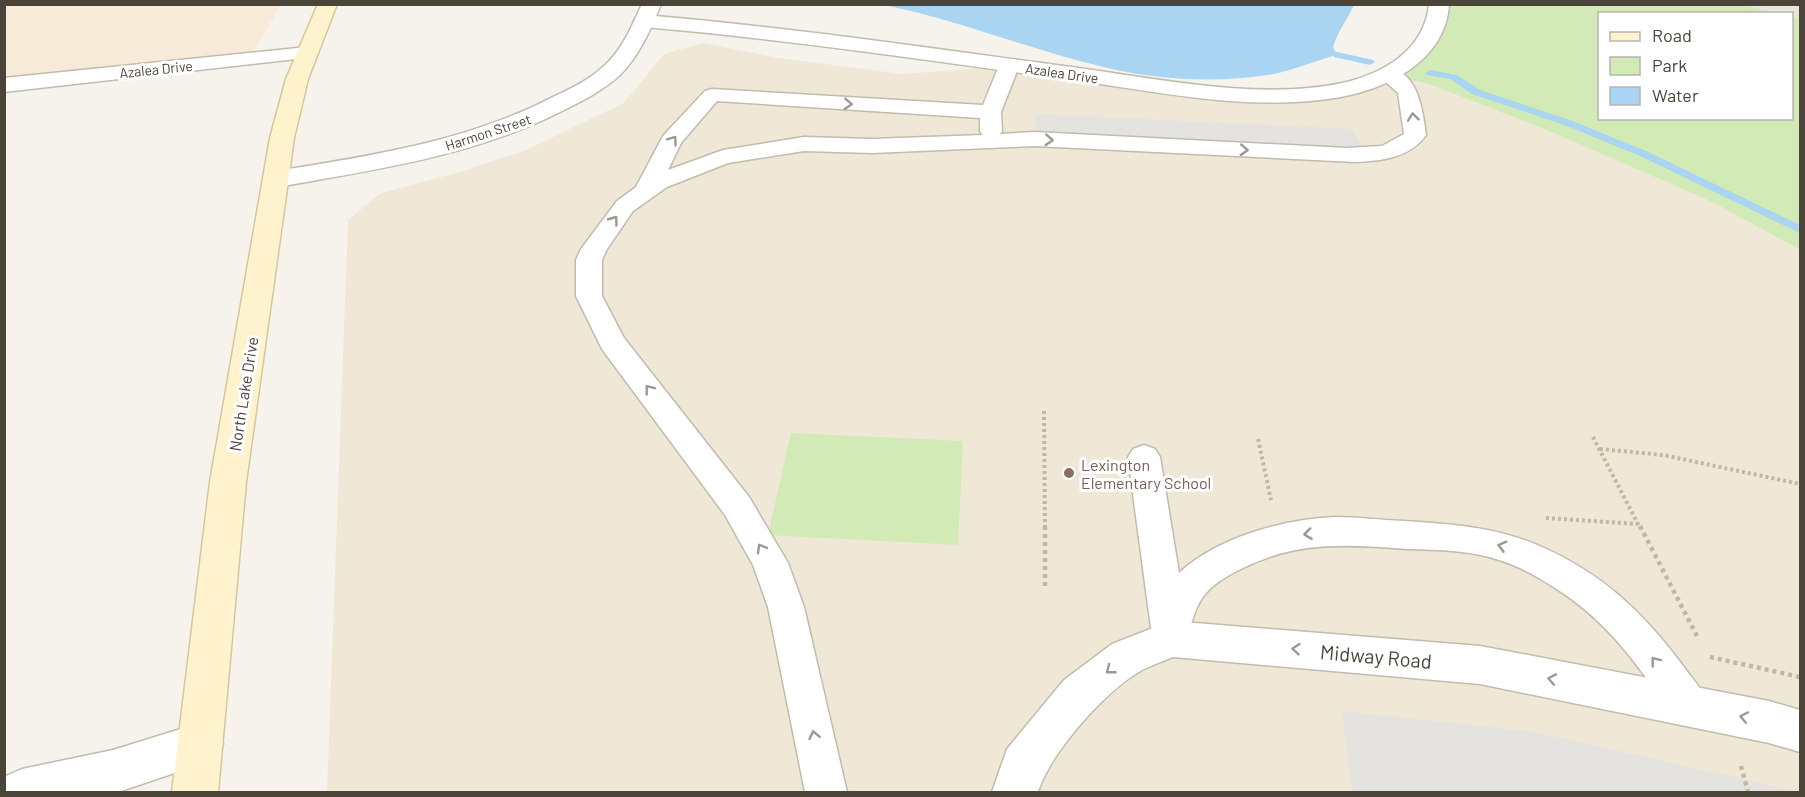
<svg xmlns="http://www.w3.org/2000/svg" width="1805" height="797" font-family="Barlow,sans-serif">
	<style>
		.residential { fill: #eae5da }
		.commercial { fill: #f7ead8 }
		.education { fill: #efe8d6 }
		.green { fill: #d2eab5 }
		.parking { fill: #e5e3e0 }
		.water { fill: #a9d4f2 }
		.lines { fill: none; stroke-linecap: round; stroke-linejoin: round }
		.stream { fill: #a9d4f2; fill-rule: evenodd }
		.service-casing { stroke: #c2bbae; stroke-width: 3 }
		.minor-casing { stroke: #c2bbae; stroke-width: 3 }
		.tertiary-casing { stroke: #c2bbae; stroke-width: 3 }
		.secondary-casing { stroke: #d6c79b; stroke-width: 3 }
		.path-far1 { stroke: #c4b79f; stroke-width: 4; stroke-dasharray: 3 3; stroke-linecap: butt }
		.path { stroke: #c4b79f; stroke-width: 4.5; stroke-dasharray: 4 4; stroke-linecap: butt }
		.service { fill: #fff; fill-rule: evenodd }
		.minor { fill: #fff; fill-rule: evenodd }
		.tertiary { fill: #fff; fill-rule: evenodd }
		.secondary { fill: #fff3cd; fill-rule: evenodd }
		.oneway { stroke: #9c9892 }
		.education-dot { fill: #8d6e63; stroke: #fff; stroke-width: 2 }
		.labels { text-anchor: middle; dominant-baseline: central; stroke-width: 6; stroke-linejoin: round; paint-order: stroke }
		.far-street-label { font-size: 14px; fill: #4b4439; stroke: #fff }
		.street-label { font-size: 16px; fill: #4b4439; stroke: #fff }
		.education-label { font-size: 16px; fill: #785e54; stroke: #fff; text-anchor: start }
		.near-street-label { font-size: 20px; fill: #4b4439; stroke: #fff }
	</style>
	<rect width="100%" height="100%" fill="#f6f3ec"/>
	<path class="residential" d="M 1745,5 L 1800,5 L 1800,17 L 1792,18 L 1792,14 L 1772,13 Z"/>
	<path class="commercial" d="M 4,5 L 281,5 L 252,54 L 5,80 Z"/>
	<path class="education" d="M 703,43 L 779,58 L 902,74 L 1009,66 L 1127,82 L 1306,94 L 1388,75 L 1429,84 L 1549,131 L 1712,202 L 1800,250 L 1800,792 L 327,792 L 348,220 L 381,193 L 460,172 L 526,150 L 624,103 L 664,54 Z"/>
	<path class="green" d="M 1442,5 L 1745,5 L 1772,13 L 1600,14 L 1600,118 L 1792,118 L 1792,18 L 1800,17 L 1800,250 L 1712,202 L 1549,131 L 1429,84 L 1388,75 L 1403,66 Z
		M 791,433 L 963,441 L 958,545 L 768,535 Z"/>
	<path class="parking" d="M 1036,114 L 1353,129 L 1365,155 L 1035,139 Z
		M 1342,711 L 1535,732 L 1800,792 L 1352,792 Z"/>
	<path class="water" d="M 884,5 L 1354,5 C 1347,20 1338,31 1333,47 L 1337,55 C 1314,61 1290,72 1267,75 C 1215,83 1159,80 1108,68 C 1032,51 960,20 884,5 Z"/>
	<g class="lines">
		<path class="stream" d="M 1337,52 L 1373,60 L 1375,62 L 1370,65 L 1334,57 L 1334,53 Z
			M 1430,70 L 1457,75 L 1480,90 L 1575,122 L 1648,152 L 1800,225 L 1800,233 L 1640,156 L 1567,126 L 1472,94 L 1450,79 L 1427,75 L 1425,73 Z"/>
		<g class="service-casing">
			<path id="service" d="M 1009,60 L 1016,62 L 1019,66 L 1001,112 L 1002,131 L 1000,134 L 1035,132 L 1346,148 L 1382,146 L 1404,134 L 1398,93 L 1378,75 L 1381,71 C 1417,62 1423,111 1426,135 C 1410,158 1381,161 1355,162 L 1035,146 L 872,153 L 804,151 L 728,163 L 667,187 L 633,211 L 607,249 L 602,260 L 602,296 L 624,338 L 749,497 L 788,563 L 804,607 L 847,792 L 805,792 L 768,607 L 753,565 L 725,515 L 602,349 L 576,296 L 576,260 L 581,249 L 617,201 L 636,187 L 663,136 L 705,91 L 712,89 L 983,105 L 999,66 L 1002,62 ZM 717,101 L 980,118 L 980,131 L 983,135 L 872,139 L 804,137 L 723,150 L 668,170 L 681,143 Z
				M 1144,445 L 1155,449 L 1160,457 L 1179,573 C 1218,537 1284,519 1336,517 C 1358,517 1381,520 1404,521 C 1451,524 1498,527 1542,547 C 1601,573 1642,611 1680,662 C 1691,677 1703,690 1711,707 L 1705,720 L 1691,725 L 1677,720 C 1638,667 1612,624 1555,588 C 1538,577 1521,567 1502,561 C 1472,550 1439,550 1408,549 C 1348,545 1300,540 1243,568 C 1230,574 1216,582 1206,593 C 1194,606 1192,626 1184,642 L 1171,647 L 1158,642 L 1151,628 L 1128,457 L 1133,449 Z"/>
		</g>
		<g class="minor-casing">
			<path id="minor" d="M 1429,4 L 1449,4 C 1446,60 1389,88 1341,97 C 1251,113 1155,91 1066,79 C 926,60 785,39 644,27 L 637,25 L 634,21 L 637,17 L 644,15 C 787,27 929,48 1071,67 C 1154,78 1260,101 1342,83 C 1383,74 1425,50 1429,4 Z
				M 307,47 L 314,49 L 317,53 L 314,57 L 4,92 L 4,78 Z
				M 1171,621 L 1480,646 L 1769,701 L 1800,710 L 1800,752 L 1769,743 L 1480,684 L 1173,657 C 1163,661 1152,665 1142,670 C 1106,690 1050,753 1038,792 L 992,792 L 1007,749 L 1064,680 L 1112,644 Z
				M 200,723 L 216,729 L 223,744 L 216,759 L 118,792 L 4,792 L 6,776 L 22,769 L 113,750 Z"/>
		</g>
		<g class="tertiary-casing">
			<path id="tertiary" d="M 642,4 L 661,4 C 651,29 639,56 620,75 C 604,90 582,101 562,111 C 474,156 374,170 277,187 L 268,184 L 264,179 L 268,174 L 277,171 C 370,156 464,142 549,99 C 568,90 588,81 604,66 C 622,50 632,26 642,4 Z"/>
		</g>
		<g class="secondary-casing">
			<path id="secondary" d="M 318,4 L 337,4 L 308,79 L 294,138 L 246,482 L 218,792 L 172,792 L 210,482 L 270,138 L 286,79 Z"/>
		</g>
		<path class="path-far1" d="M 1044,411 L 1045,528
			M 1593,437 L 1640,528
			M 1258,439 L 1271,500
			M 1600,449 L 1663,455 L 1800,484
			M 1546,518 L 1638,524"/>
		<path class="path" d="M 1045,526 L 1045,589
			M 1640,526 L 1697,636
			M 1710,657 L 1800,677
			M 1741,766 L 1748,792"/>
		<use href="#service" class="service"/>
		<use href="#minor" class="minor"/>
		<use href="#tertiary" class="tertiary"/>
		<use href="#secondary" class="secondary"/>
	</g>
	<defs><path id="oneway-chevron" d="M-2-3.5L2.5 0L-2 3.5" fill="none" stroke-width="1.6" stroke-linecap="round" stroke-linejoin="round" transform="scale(1.5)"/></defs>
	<g class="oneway">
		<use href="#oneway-chevron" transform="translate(848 104) rotate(3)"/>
		<use href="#oneway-chevron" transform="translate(1413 117) rotate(-96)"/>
		<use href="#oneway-chevron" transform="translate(673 140) rotate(-54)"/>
		<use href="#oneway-chevron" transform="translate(1049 140) rotate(3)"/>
		<use href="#oneway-chevron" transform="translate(1244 150) rotate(3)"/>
		<use href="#oneway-chevron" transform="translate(614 220) rotate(-53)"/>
		<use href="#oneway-chevron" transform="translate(649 389) rotate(-128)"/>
		<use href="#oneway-chevron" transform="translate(1308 534) rotate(173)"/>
		<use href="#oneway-chevron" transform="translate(1502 546) rotate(-165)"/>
		<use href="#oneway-chevron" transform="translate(761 548) rotate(-120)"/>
		<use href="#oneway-chevron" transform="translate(1296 649) rotate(-175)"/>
		<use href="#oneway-chevron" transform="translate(1655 661) rotate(-128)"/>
		<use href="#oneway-chevron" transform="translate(1110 670) rotate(142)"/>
		<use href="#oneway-chevron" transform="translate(1552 679) rotate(-169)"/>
		<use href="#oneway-chevron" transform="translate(1744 717) rotate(-169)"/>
		<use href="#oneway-chevron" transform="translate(814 735) rotate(-102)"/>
	</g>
	<circle class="education-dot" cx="1069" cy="473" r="6"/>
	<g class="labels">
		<g class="far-street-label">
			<text transform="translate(156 69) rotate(-6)">Azalea Drive</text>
			<text transform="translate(1062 73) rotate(8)">Azalea Drive</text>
			<text transform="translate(488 132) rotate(-18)">Harmon Street</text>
		</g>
		<g class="street-label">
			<text transform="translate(243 394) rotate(-81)">North Lake Drive</text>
		</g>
		<g class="education-label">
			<text x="1081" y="464">Lexington<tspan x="1081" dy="18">Elementary School</tspan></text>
		</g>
		<g class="near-street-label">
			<text transform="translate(1376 656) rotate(5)">Midway Road</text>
		</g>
	</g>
	<rect width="1805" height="797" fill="none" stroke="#4b4439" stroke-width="12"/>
	<rect x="1598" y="12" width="195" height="108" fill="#ffffff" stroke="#b7b4b0" stroke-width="1.5"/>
	<rect x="1610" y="32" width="30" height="9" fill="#fff3cd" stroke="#b7b4b0" stroke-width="1.5"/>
	<text x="1652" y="42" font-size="18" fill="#4b4439">Road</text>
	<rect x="1610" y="57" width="30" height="18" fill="#d2eab5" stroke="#b7b4b0" stroke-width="1.5"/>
	<text x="1652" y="72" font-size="18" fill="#4b4439">Park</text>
	<rect x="1610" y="87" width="30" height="18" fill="#a9d4f2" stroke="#b7b4b0" stroke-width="1.5"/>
	<text x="1652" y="102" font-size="18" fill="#4b4439">Water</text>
</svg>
